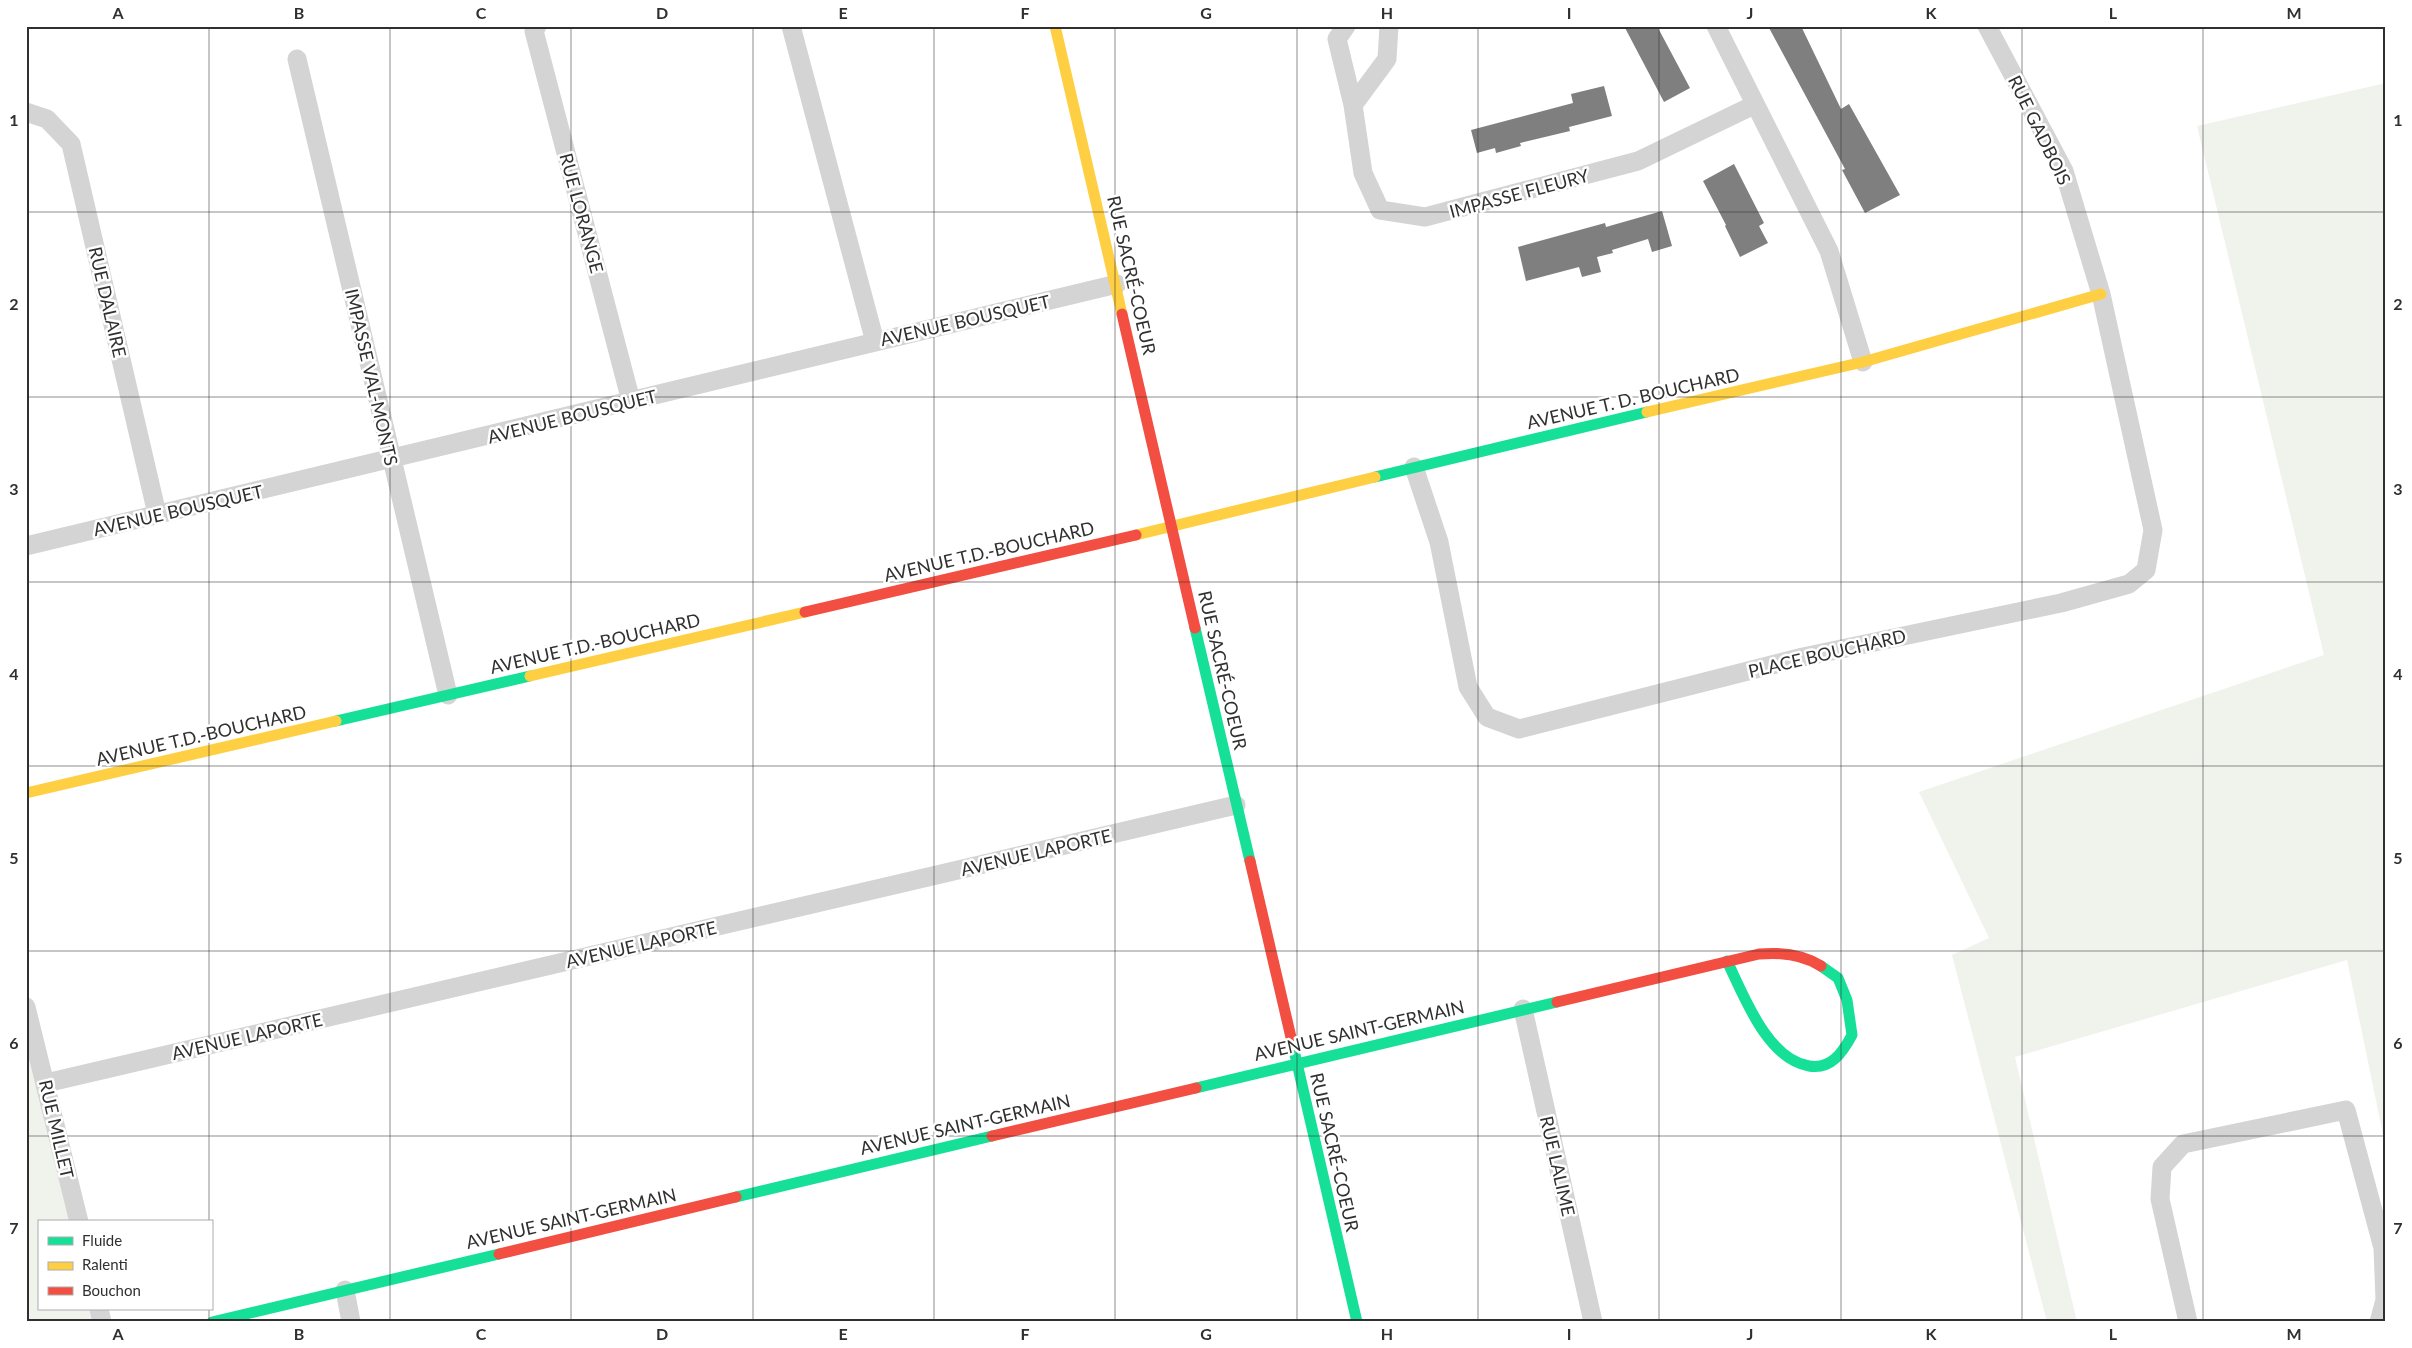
<svg xmlns="http://www.w3.org/2000/svg" width="2412" height="1348" font-family="Lato,sans-serif">
	<style>
		.green { fill: #f0f3ec }
		.building { fill: #7f7f7f }
		.lines { fill: none; stroke-linecap: round; stroke-linejoin: round }
		.street { stroke: #d4d4d4; stroke-width: 19 }
		.fast { stroke: #16e098; stroke-width: 11 }
		.slow { stroke: #ffcf43; stroke-width: 11 }
		.jam { stroke: #f24e42; stroke-width: 11 }
		.grid { fill: none; stroke: #303030; stroke-width: 1; stroke-opacity: 0.55 }
		.labels { text-anchor: middle; dominant-baseline: central; stroke-width: 5; stroke-linejoin: round; paint-order: stroke }
		.street-label { font-size: 18px; fill: #303030; stroke: #fff }
		.neatline { fill: none; stroke: #303030; stroke-width: 2 }
		.grid-label { font-size: 16px; text-anchor: middle; font-weight: bold; fill: #303030 }
	</style>
	<rect width="100%" height="100%" fill="#fff"/>
	<path class="green" d="M 2386,83 L 2386,1149 L 2347,960 L 2015,1057 L 2077,1322 L 2047,1322 L 1952,955 L 1989,938 L 1919,792 L 2324,655 L 2197,126 Z
		M 26,1025 L 76,1222 L 39,1222 L 39,1309 L 99,1309 L 102,1322 L 26,1322 Z"/>
	<path class="building" d="M 1624,26 L 1657,26 L 1690,88 L 1664,102 Z
		M 1768,26 L 1801,26 L 1841,109 L 1849,104 L 1900,195 L 1865,213 L 1842,170 L 1845,169 Z
		M 1604,86 L 1612,116 L 1569,127 L 1570,131 L 1520,143 L 1521,146 L 1496,153 L 1495,148 L 1477,153 L 1471,130 L 1573,103 L 1571,94 Z
		M 1734,164 L 1764,223 L 1759,226 L 1768,243 L 1740,257 L 1725,226 L 1726,225 L 1703,181 Z
		M 1662,211 L 1672,246 L 1652,252 L 1648,239 L 1612,250 L 1613,253 L 1597,257 L 1601,272 L 1582,277 L 1579,267 L 1526,281 L 1518,247 L 1605,223 L 1606,227 Z"/>
	<g class="lines">
		<path class="street" d="M 537,26 L 534,31 L 631,401
			M 791,26 L 875,342
			M 1346,26 L 1337,39 L 1353,105 L 1363,173 L 1380,210 L 1425,217 L 1638,161 L 1754,105
			M 1716,26 L 1829,251 L 1863,362
			M 297,59 L 448,695
			M 1353,105 L 1387,59 L 1389,26
			M 26,112 L 47,119 L 71,144 L 157,514
			M 1414,467 L 1439,542 L 1468,687 L 1487,717 L 1519,729 L 1803,657 L 2061,603 L 2129,584 L 2146,570 L 2153,530 L 2101,294 L 2064,171 L 1987,26
			M 26,546 L 1117,284
			M 26,1007 L 79,1222
			M 1523,1009 L 1593,1322
			M 46,1083 L 1236,805
			M 345,1290 L 351,1322
			M 99,1309 L 102,1322
			M 2188,1322 L 2160,1199 L 2162,1167 L 2183,1144 L 2346,1110 L 2383,1248 L 2385,1300 L 2379,1322"/>
		<path class="fast" d="M 1375,477 L 1647,412
			M 1195,628 L 1250,861
			M 336,721 L 530,676
			M 1727,961 C 1744,996 1767,1059 1809,1066 C 1831,1070 1843,1052 1852,1035 L 1847,1000 L 1838,978 L 1821,966
			M 1293,1046 L 1357,1322
			M 1196,1088 L 1557,1002
			M 736,1197 L 992,1136
			M 212,1322 L 499,1254"/>
		<path class="slow" d="M 1055,26 L 1122,314
			M 1647,412 L 1863,362 L 2101,294
			M 1136,535 L 1375,477
			M 530,676 L 805,612
			M 26,793 L 336,721"/>
		<path class="jam" d="M 1122,314 L 1195,628
			M 805,612 L 1136,535
			M 1250,861 L 1293,1046
			M 1557,1002 L 1759,954 C 1781,952 1802,954 1821,966
			M 992,1136 L 1196,1088
			M 499,1254 L 736,1197"/>
	</g>
	<path class="grid" d="M 209,26 L 209,1222M 390,26 L 390,1322M 571,26 L 571,1322M 753,26 L 753,1322M 934,26 L 934,1322M 1115,26 L 1115,1322M 1297,26 L 1297,1322M 1478,26 L 1478,1322M 1659,26 L 1659,1322M 1841,26 L 1841,1322M 2022,26 L 2022,1322M 2203,26 L 2203,1322M 26,212 L 2386,212M 26,397 L 2386,397M 26,582 L 2386,582M 26,766 L 2386,766M 26,951 L 2386,951M 26,1136 L 2386,1136M 209,1309 L 209,1322"/>
	<g class="labels">
		<g class="street-label">
			<text transform="translate(2040 130) rotate(64)">RUE GADBOIS</text>
			<text transform="translate(1519 193) rotate(-15)">IMPASSE FLEURY</text>
			<text transform="translate(582 213) rotate(75)">RUE LORANGE</text>
			<text transform="translate(1132 275) rotate(77)">RUE SACRÉ-COEUR</text>
			<text transform="translate(108 302) rotate(77)">RUE DALAIRE</text>
			<text transform="translate(965 320) rotate(-13)">AVENUE BOUSQUET</text>
			<text transform="translate(372 377) rotate(77)">IMPASSE VAL-MONTS</text>
			<text transform="translate(1633 398) rotate(-13)">AVENUE T. D. BOUCHARD</text>
			<text transform="translate(572 416) rotate(-14)">AVENUE BOUSQUET</text>
			<text transform="translate(178 510) rotate(-13)">AVENUE BOUSQUET</text>
			<text transform="translate(989 551) rotate(-13)">AVENUE T.D.-BOUCHARD</text>
			<text transform="translate(595 643) rotate(-13)">AVENUE T.D.-BOUCHARD</text>
			<text transform="translate(1827 653) rotate(-13)">PLACE BOUCHARD</text>
			<text transform="translate(1223 670) rotate(77)">RUE SACRÉ-COEUR</text>
			<text transform="translate(201 735) rotate(-13)">AVENUE T.D.-BOUCHARD</text>
			<text transform="translate(1036 852) rotate(-13)">AVENUE LAPORTE</text>
			<text transform="translate(641 944) rotate(-13)">AVENUE LAPORTE</text>
			<text transform="translate(1359 1030) rotate(-13)">AVENUE SAINT-GERMAIN</text>
			<text transform="translate(247 1036) rotate(-13)">AVENUE LAPORTE</text>
			<text transform="translate(965 1124) rotate(-13)">AVENUE SAINT-GERMAIN</text>
			<text transform="translate(57 1129) rotate(77)">RUE MILLET</text>
			<text transform="translate(1335 1152) rotate(77)">RUE SACRÉ-COEUR</text>
			<text transform="translate(1558 1166) rotate(77)">RUE LALIME</text>
			<text transform="translate(571 1218) rotate(-13)">AVENUE SAINT-GERMAIN</text>
		</g>
	</g>
	<rect width="2412" height="1348" fill="none" stroke="#ffffff" stroke-width="55"/>
	<rect x="38" y="1220" width="175" height="90" fill="#ffffff" stroke="#acacac"/>
	<rect x="48" y="1237" width="25" height="8" fill="#16e098" stroke="#acacac"/>
	<text x="82" y="1246" font-size="15" fill="#303030">Fluide</text>
	<rect x="48" y="1262" width="25" height="8" fill="#ffcf43" stroke="#acacac"/>
	<text x="82" y="1270" font-size="15" fill="#303030">Ralenti</text>
	<rect x="48" y="1287" width="25" height="8" fill="#f24e42" stroke="#acacac"/>
	<text x="82" y="1296" font-size="15" fill="#303030">Bouchon</text>
	<rect x="28" y="28" width="2356" height="1292" class="neatline"/>
	<g class="grid-label">
		<text x="118" y="19">A</text>
		<text x="299" y="19">B</text>
		<text x="481" y="19">C</text>
		<text x="662" y="19">D</text>
		<text x="843" y="19">E</text>
		<text x="1025" y="19">F</text>
		<text x="1206" y="19">G</text>
		<text x="1387" y="19">H</text>
		<text x="1569" y="19">I</text>
		<text x="1750" y="19">J</text>
		<text x="1931" y="19">K</text>
		<text x="2113" y="19">L</text>
		<text x="2294" y="19">M</text>
		<text x="14" y="126">1</text>
		<text x="2398" y="126">1</text>
		<text x="14" y="310">2</text>
		<text x="2398" y="310">2</text>
		<text x="14" y="495">3</text>
		<text x="2398" y="495">3</text>
		<text x="14" y="680">4</text>
		<text x="2398" y="680">4</text>
		<text x="14" y="864">5</text>
		<text x="2398" y="864">5</text>
		<text x="14" y="1049">6</text>
		<text x="2398" y="1049">6</text>
		<text x="14" y="1234">7</text>
		<text x="2398" y="1234">7</text>
		<text x="118" y="1340">A</text>
		<text x="299" y="1340">B</text>
		<text x="481" y="1340">C</text>
		<text x="662" y="1340">D</text>
		<text x="843" y="1340">E</text>
		<text x="1025" y="1340">F</text>
		<text x="1206" y="1340">G</text>
		<text x="1387" y="1340">H</text>
		<text x="1569" y="1340">I</text>
		<text x="1750" y="1340">J</text>
		<text x="1931" y="1340">K</text>
		<text x="2113" y="1340">L</text>
		<text x="2294" y="1340">M</text>
	</g>
</svg>
